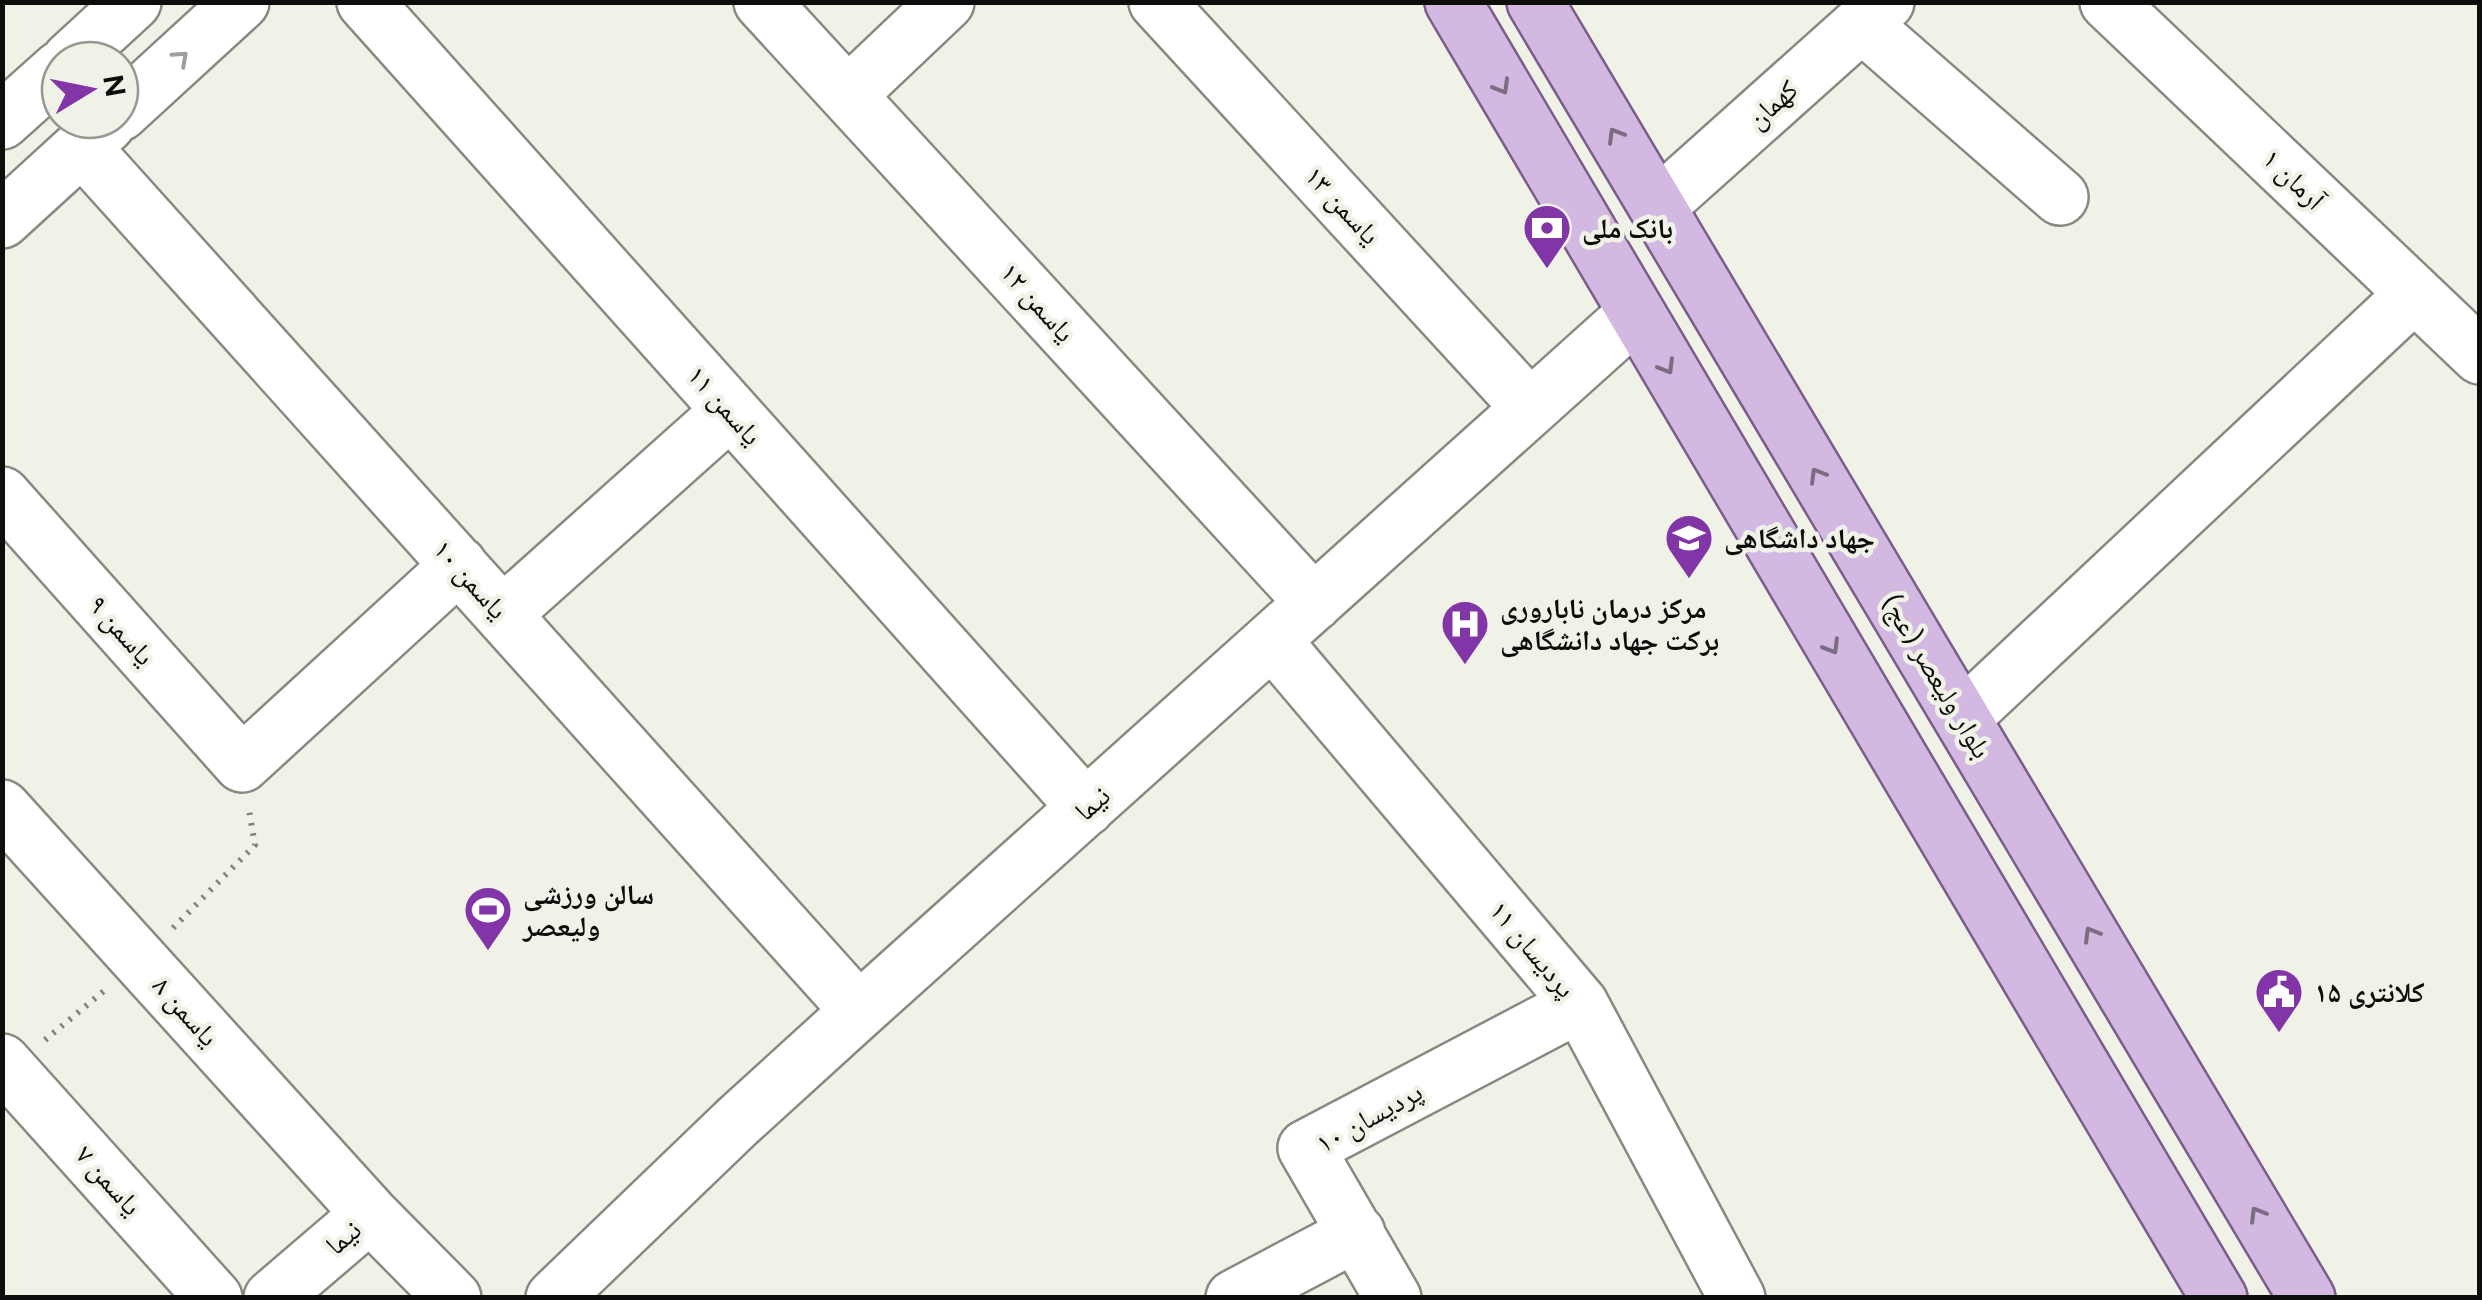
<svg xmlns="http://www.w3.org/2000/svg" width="2482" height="1300" font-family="Figtree,'Noto Naskh Arabic',sans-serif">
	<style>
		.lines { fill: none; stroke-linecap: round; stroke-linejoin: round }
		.minor-casing { stroke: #888a81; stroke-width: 60 }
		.major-casing { stroke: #7a5e8a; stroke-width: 60 }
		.path { stroke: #82837c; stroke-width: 6; stroke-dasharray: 2.5 8; stroke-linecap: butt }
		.minor { stroke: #fff; stroke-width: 55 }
		.major { stroke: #d3b8e2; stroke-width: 55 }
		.oneway { stroke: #9e9f9d }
		.oneway2 { stroke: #7a6c81 }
		.labels { text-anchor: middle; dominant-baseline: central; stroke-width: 9; stroke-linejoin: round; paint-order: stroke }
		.street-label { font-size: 28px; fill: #0d0e0b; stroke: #f0f2e8 }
		.poi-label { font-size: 28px; font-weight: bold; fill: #0d0e0b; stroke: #f0f2e8; text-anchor: start }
	</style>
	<rect width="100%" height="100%" fill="#f0f2e8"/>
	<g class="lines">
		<g class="minor-casing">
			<path id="minor" d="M 365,2 L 1086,808
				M 762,2 L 1314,603
				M 1157,2 L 1530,408
				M 2108,2 L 2480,356
				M 1862,24 L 2060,197
				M 70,60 L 133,2
				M 848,95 L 946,2
				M 120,113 L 241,2
				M 2,121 L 60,69
				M 82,147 L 859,1011
				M 1658,206 L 1886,2
				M 2,220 L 107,124
				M 2,495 L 242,764 L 459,565
				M 503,614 L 730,411
				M 1272,640 L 1580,1004 L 1737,1298
				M 1962,718 L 2414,294
				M 2,808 L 370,1214 L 453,1298
				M 2,1062 L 214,1298
				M 272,1298 L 370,1214
				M 554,1298 L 737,1122 L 859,1011 L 1635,314
				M 1234,1298 L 1357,1233
				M 1393,1298 L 1306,1148 L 1580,1004"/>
		</g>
		<g class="major-casing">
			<path id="major" d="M 1453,2 L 2219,1298
				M 1535,2 L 2307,1298"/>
		</g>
		<path class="path" d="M 173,928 L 255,845 L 249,810
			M 45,1040 L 105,990"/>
		<use href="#minor" class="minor"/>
		<use href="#major" class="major"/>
	</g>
	<defs><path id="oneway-chevron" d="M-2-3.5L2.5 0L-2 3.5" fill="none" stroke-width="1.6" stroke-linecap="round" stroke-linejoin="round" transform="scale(2.5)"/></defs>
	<use class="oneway" href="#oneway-chevron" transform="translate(181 58) rotate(-42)"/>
	<g class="oneway2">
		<use href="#oneway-chevron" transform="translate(1502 87) rotate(60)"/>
		<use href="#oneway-chevron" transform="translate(1615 135) rotate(-121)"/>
		<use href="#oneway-chevron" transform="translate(1667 367) rotate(59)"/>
		<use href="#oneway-chevron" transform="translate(1817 475) rotate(-121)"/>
		<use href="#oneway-chevron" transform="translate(1832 647) rotate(59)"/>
		<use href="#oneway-chevron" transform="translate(2091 934) rotate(-121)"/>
		<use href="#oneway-chevron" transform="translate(2257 1214) rotate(-121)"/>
	</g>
	<defs>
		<g id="bank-pin" transform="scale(2.5)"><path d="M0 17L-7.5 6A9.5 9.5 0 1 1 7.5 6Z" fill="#8135a6" stroke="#f0f2e8"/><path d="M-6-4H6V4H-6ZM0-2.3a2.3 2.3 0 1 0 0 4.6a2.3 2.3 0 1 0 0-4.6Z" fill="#fff"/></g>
		<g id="university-pin" transform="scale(2.5)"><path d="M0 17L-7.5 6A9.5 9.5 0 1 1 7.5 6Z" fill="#8135a6" stroke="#f0f2e8"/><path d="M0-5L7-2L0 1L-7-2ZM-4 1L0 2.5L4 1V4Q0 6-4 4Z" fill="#fff"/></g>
		<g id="hospital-pin" transform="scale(2.5)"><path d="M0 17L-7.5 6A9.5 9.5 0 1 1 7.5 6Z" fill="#8135a6" stroke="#f0f2e8"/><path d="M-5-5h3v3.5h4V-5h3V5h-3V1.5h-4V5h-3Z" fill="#fff"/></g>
		<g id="stadium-pin" transform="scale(2.5)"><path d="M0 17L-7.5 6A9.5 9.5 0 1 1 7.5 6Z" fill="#8135a6" stroke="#f0f2e8"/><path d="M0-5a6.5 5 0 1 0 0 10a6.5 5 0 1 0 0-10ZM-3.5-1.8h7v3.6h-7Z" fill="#fff"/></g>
		<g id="civic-pin" transform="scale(2.5)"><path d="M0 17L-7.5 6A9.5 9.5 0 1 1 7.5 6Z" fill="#8135a6" stroke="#f0f2e8"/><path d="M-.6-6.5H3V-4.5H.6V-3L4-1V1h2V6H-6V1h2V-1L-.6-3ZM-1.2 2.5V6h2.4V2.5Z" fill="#fff"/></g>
	</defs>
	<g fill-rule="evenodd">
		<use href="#bank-pin" x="1547" y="228"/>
		<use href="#university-pin" x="1689" y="538"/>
		<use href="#hospital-pin" x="1465" y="624"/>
		<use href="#stadium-pin" x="488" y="910"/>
		<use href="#civic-pin" x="2279" y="992"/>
	</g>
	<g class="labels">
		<g class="street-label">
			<text transform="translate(1772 104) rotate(-42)">کهمان</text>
			<text transform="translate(2294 179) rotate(44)">آرمان ۱</text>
			<text transform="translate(1343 205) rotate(47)">یاسمن ۱۳</text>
			<text transform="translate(1038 302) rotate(48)">یاسمن ۱۲</text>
			<text transform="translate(725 405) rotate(48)">یاسمن ۱۱</text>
			<text transform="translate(471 579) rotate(48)">یاسمن ۱۰</text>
			<text transform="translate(122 630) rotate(48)">یاسمن ۹</text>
			<text transform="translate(1937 676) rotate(59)">بلوار ولیعصر (عج)</text>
			<text transform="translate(1092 803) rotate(-42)">نیما</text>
			<text transform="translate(1533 949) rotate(50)">پردیسان ۱۱</text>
			<text transform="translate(186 1011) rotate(48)">یاسمن ۸</text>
			<text transform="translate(1369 1117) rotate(-29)">پردیسان ۱۰</text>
			<text transform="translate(109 1180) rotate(48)">یاسمن ۷</text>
			<text transform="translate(343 1237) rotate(-41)">نیما</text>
		</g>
		<g class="poi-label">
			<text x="1582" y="228">بانک ملی</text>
			<text x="1724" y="538">جهاد داشگاهی</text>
			<text x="1500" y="608">مرکز درمان ناباروری<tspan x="1500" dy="32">برکت جهاد دانشگاهی</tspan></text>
			<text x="523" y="894">سالن ورزشی<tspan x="523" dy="32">ولیعصر</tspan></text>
			<text x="2314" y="992">کلانتری ۱۵</text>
		</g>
	</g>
	<rect width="2482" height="1300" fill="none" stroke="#0d0e0b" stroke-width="10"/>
	<g transform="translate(90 90) rotate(80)"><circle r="48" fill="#f0f2e8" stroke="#959790" stroke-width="2.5"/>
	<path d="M0-8L18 38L0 25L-18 38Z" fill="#8135a6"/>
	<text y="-15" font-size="28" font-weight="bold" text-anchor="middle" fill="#0d0e0b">N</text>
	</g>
</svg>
